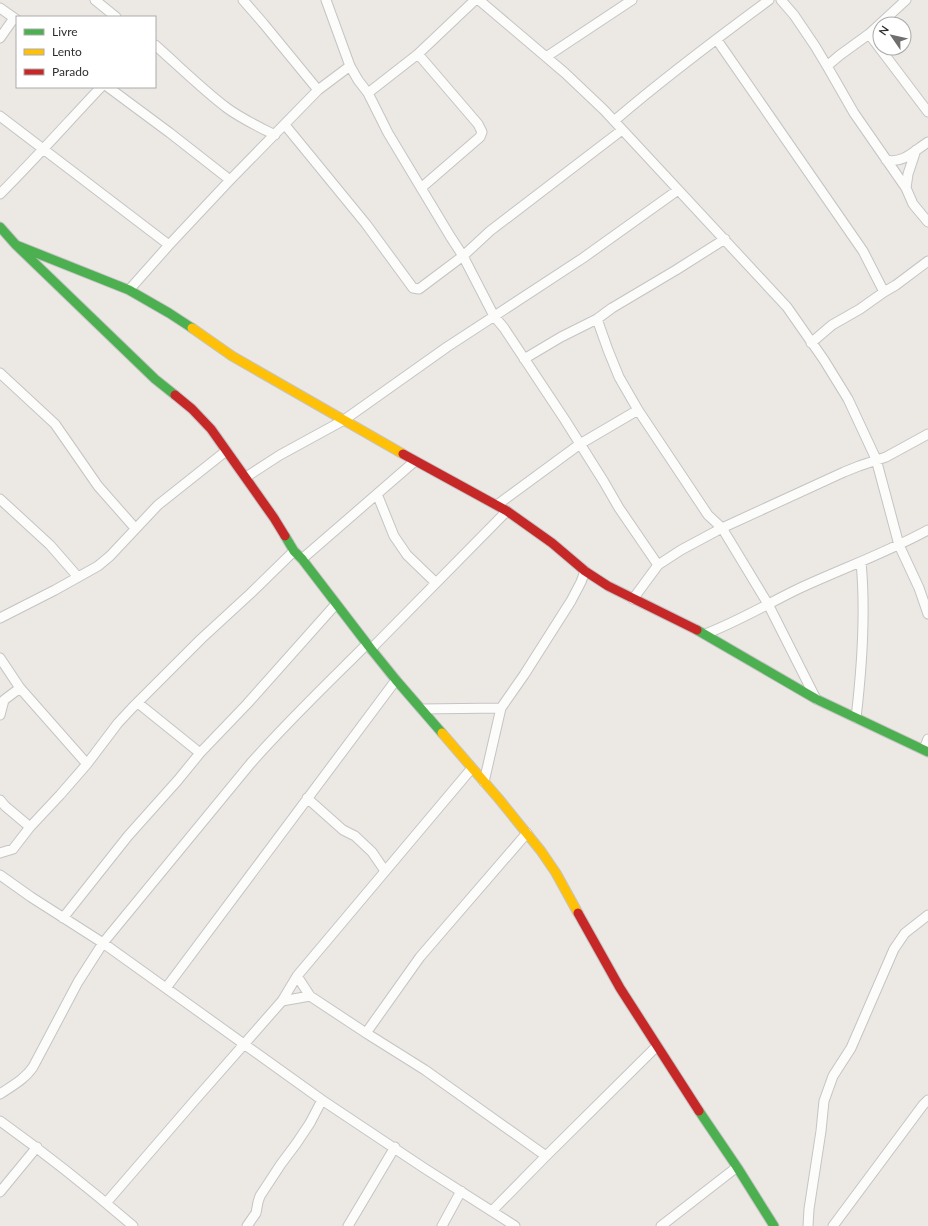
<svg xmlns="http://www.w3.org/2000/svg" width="928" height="1226" font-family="Lato,sans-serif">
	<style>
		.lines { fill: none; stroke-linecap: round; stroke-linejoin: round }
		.street-casing { stroke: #c5c4c5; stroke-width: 11 }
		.fast-casing { stroke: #c5c4c5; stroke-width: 11 }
		.slow-casing { stroke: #c5c4c5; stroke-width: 11 }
		.jam-casing { stroke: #c5c4c5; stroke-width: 11 }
		.street { stroke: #fcfcfb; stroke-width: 9 }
		.fast { stroke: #4caf50; stroke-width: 9 }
		.slow { stroke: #ffc107; stroke-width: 9 }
		.jam { stroke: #c62828; stroke-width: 9 }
	</style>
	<rect width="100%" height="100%" fill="#ece8e4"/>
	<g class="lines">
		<g class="street-casing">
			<path id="street" d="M 95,0 L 116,17
				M 243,0 L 263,23 L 318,90
				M 479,0 L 565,73 L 604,110 L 787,307 L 824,360 L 848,399 L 876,459 L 899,545 L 919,588 L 928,614
				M 781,0 L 794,15 L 815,46 L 827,66 L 854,113 L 906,188 L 913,204 L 928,222
				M 0,8 L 17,20
				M 869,34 L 928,112
				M 0,38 L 14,18
				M 717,40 L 863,251 L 884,292
				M 155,45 C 179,66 202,89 227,108 C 242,119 259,127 275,135
				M 418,54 L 478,124 L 482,132 L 480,137 L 421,188
				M 546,57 L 632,0
				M 350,66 L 358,80 L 368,93 L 388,133 L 450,236 L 463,256 L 494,316 L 504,328 L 565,420 L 604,482 L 619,508 L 658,565
				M 827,66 L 840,55 L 869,34 L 906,0
				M 108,87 L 170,133 L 230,180
				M 368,93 L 418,54 L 475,0
				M 0,116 L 169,245
				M 614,121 C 664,78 716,39 769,0
				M 285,125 L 366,224 L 413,288 L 419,289 L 463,256 L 490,231 L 622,130
				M 886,160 C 903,164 914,151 928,142
				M 906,188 L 908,174 L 916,150
				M 0,194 C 35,159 67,123 101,87
				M 129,290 L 169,245 L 230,180 L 318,90 L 350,66 L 326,0
				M 597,319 L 608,350 L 619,377 L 638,410 L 708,515 L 722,528 L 768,604 L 816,699
				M 811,343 L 832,325 L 860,309 L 884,292 L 896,285 L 928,261
				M 524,359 L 561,337 L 597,319 L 612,308 L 676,270 L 725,239
				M 0,373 L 55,424 L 98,486 L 135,528
				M 246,477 L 280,455 L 344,420 L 447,347 L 583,258 L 678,190
				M 377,494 L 394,536 L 407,555 L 436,583
				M 0,499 L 50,545 L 78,577
				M 497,505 L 580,444 L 638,410
				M 302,559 L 415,461
				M 633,599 L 658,565 L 681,550 L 722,528 L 844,472 L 859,466 L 886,457 L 928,434
				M 0,618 L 55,590 L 98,566 L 110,556 L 158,505 L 226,451
				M 705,634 C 737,622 767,604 798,589 C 841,569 886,553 928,530
				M 371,649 L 507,511
				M 0,658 L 20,688 L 87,764
				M 138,703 L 200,753
				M 421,709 L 501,708
				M 0,715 L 4,700 L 20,688
				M 856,718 C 862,667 866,614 861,562
				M 924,749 L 928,739
				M 484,782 L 501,708 L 524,675 L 571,601 L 581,582 L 585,571
				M 307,798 L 343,830 L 355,836 L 372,852 L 385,871
				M 0,800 L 5,806 L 30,827
				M 0,853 L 13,849 L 30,827 L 60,795 L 87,764 L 118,723 L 132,708 L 201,639 L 251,593 L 294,551
				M 0,875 L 31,897 L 103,943 L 322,1100 L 424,1168 L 515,1226
				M 63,918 L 128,836 L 178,780 L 200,753 L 247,704 L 336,604
				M 297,976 L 310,996 L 366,1033 L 425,1070 L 546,1156
				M 166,988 L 396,680
				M 282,1001 L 310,996
				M 366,1033 L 420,957 L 527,833
				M 0,1094 C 12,1086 25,1079 33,1067 L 78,982 L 103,943 L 251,763 C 288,721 328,683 367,644
				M 0,1121 C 46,1154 90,1189 133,1226
				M 0,1192 L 37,1147
				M 106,1203 L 195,1100 L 282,1001 L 297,976 L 472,768
				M 492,1211 L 546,1156 L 657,1046
				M 247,1226 L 256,1213 L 258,1202 L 260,1196 L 281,1164 L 296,1144 L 310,1123 L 322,1100
				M 348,1226 L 395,1147
				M 442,1226 L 461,1191
				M 661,1226 L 737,1167
				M 808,1226 L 809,1209 L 821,1131 L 824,1101 L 833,1076 L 851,1048 L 894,949 L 905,933 L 928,915
				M 833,1226 L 923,1105 L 928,1100"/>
		</g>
		<g class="fast-casing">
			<path id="fast" d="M 0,227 L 16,245 L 129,290 L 169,313 L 192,328
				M 16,245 L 155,379 L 175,395
				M 285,536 L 294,551 L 302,559 L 371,649 L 396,680 L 442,733
				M 697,630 L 816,699 L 928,752
				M 699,1111 L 737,1167 L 774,1226"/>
		</g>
		<g class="slow-casing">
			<path id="slow" d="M 192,328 L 232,356 L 403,454
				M 442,733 L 499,799 L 541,851 L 556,873 L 578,913"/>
		</g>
		<g class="jam-casing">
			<path id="jam" d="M 175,395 L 192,409 L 211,429 L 274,518 L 285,536
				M 403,454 L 507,511 L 552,543 L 585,571 L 608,586 L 697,630
				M 578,913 L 620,988 L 699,1111"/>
		</g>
		<use href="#street" class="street"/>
		<use href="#fast" class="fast"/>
		<use href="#slow" class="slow"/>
		<use href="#jam" class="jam"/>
	</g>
	<rect x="16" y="16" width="140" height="72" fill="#ffffff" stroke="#ababab"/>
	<rect x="24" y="29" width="20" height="6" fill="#4caf50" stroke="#ababab"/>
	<text x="52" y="36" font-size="12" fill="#2e2e2e">Livre</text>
	<rect x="24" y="49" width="20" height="6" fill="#ffc107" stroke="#ababab"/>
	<text x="52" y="56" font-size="12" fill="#2e2e2e">Lento</text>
	<rect x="24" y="69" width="20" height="6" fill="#c62828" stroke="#ababab"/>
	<text x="52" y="76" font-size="12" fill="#2e2e2e">Parado</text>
	<g transform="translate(892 36) rotate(304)"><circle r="19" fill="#ffffff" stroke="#ababab"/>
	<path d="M0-3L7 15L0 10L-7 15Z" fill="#706f6e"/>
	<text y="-6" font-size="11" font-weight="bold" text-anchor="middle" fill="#2e2e2e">N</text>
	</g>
</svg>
